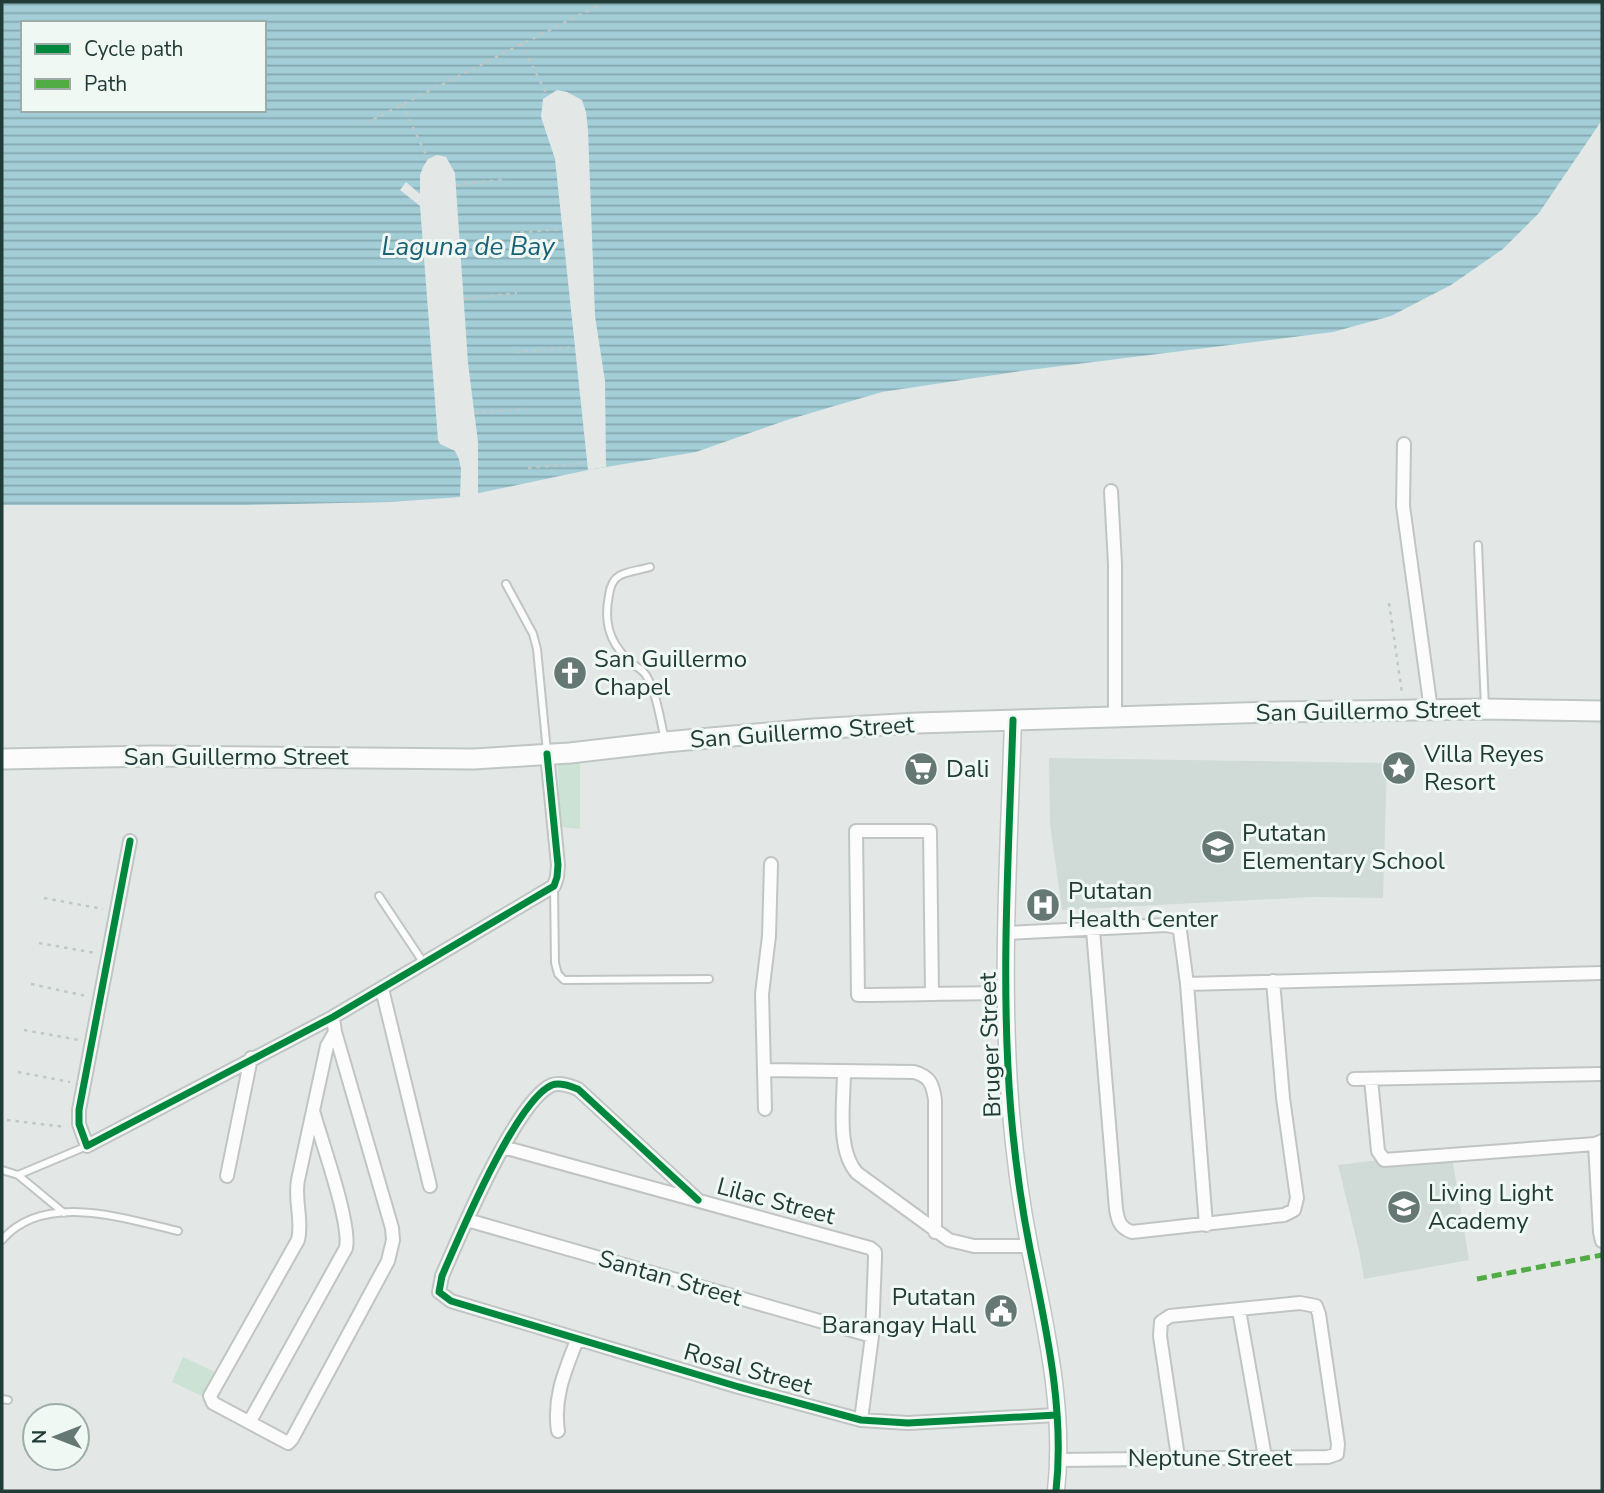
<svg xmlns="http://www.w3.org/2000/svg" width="1604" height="1493" font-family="'Nunito Sans',sans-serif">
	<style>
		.built { fill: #d0dad6 }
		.green { fill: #cbe2d4 }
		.water { fill: url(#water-rules); fill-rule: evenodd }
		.pier { fill: #e3e8e6 }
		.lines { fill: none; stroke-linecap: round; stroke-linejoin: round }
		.service-casing { stroke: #c0c5c3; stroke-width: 10 }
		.minor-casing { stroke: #c0c5c3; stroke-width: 16 }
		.tertiary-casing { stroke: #c0c5c3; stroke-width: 19 }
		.secondary-casing { stroke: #bfc6c4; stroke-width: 23 }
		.path { stroke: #c0c8c6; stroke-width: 2.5; stroke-dasharray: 3.5 5; stroke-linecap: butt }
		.service { stroke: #fbfcfb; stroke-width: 6 }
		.minor { stroke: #fbfcfb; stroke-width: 12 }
		.tertiary { stroke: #fbfcfb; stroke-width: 16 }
		.secondary { stroke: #fbfcfb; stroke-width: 19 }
		.quiet { stroke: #52ac45; stroke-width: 5; stroke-dasharray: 10 5; stroke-linecap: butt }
		.cycleway-casing { stroke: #f0f8f4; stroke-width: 11 }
		.cycleway { stroke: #00873e; stroke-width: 7 }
		.labels { text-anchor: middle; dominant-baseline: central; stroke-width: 6; stroke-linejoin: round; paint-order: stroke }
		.poi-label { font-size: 24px; fill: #213b36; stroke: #f0f8f4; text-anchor: start }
		.street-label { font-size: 24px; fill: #213b36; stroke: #f0f8f4 }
		.water-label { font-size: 26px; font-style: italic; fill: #1b6277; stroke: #f0f8f4 }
	</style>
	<defs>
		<pattern id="water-rules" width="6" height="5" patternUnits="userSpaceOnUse" patternTransform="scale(1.75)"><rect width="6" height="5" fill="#a3cdd7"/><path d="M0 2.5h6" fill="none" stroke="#84a8af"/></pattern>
	</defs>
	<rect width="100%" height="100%" fill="#e3e8e6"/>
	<path class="built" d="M 1049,758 L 1387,763 L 1383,898 L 1313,897 L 1062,910 L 1050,824 Z
		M 1451,1151 L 1469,1260 L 1364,1279 L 1359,1250 L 1338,1165 Z"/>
	<path class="green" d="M 580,763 L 580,829 L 560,827 L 558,764 Z
		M 183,1357 L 215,1372 L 204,1397 L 172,1382 Z"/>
	<path class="water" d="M 2,2 L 1602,2 L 1602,120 L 1539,213 L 1503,249 L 1451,285 L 1391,316 L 1333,332 L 1021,371 L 882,392 L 787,420 L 696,452 L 588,470 L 460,497 L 391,502 L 245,505 L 2,505 ZM 23,23 L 264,23 L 264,110 L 23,110 Z"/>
	<path class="pier" d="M 557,90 L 567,92 L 582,100 L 586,112 L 588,130 L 595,316 L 605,381 L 606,467 L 588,470 L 555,159 L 541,117 L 543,99 Z
		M 437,155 L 446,157 L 455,173 L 468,363 L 478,442 L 478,494 L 460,497 L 461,469 L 459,459 L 455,451 L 440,444 L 438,440 L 420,206 L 400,190 L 406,182 L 420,194 L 420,175 L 423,167 L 428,159 Z"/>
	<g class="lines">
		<g class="service-casing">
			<path id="service" d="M 1478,545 L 1485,708
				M 650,567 C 641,570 627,571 619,576 C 612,580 610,588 609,595 C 604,620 608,640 627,659 C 633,666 643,668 647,677 C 657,695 660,719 665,740
				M 506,584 L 533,634 L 537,649 L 547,752
				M 554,887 L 555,963 L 558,974 L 564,980 L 709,979
				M 379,896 L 423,962
				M 2,1170 L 18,1175 L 64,1213
				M 18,1175 L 87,1146
				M 2,1240 C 44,1191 125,1219 178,1231
				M 2,1399 L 8,1400"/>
		</g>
		<g class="minor-casing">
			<path id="minor" d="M 1404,444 L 1403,506 L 1431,710
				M 1111,491 L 1115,564 L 1115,716
				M 130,841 L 79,1110 L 79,1124 L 87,1146 L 333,1017 L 554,886 L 557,877 L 558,865 L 547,754
				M 1093,930 L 1116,1209 C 1118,1221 1120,1228 1132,1232 L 1284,1215 L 1294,1210 L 1297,1198 L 1283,1098 L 1273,981
				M 1006,933 L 1166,925 L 1176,927 L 1180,931 L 1187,984 L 1206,1225
				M 1187,984 L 1602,973
				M 382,989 L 430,1186
				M 932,994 L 930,831 L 856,831 L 858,995 C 907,995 957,993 1006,993
				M 333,1017 L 335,1032 L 392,1228 L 393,1240 L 388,1261 L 292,1439 L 288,1443 L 213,1403 L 210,1396 L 298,1240 C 303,1220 294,1201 298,1180 L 327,1046 L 335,1032
				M 765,1070 L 914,1072 C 930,1076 933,1085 935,1100 L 935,1232
				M 844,1071 C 844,1101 836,1150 857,1173 L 949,1240 L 974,1246 L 1029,1246
				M 1354,1079 L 1602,1074
				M 1371,1079 L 1378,1151 L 1384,1160 L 1595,1144 L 1602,1141
				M 765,1109 L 762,994 L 769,936 L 771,864
				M 1595,1144 L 1600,1232 L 1602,1241
				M 503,1147 L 870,1248 L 875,1252 L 875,1258 L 872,1336 L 861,1420
				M 227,1176 L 251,1058
				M 698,1200 L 578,1089 C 570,1086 560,1082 552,1085 C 516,1100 459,1237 442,1276 L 439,1292 L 451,1301 L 739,1387 L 861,1420 L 908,1423 L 1057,1415
				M 467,1220 L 872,1336
				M 1239,1310 L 1265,1457
				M 250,1421 L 346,1248 C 351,1223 322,1143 314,1114
				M 558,1431 C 553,1397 565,1371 577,1340
				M 1059,1460 L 1328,1457 L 1337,1454 L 1338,1444 L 1319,1314 L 1316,1306 L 1300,1303 L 1170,1316 L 1161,1322 L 1160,1336 L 1178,1457"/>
		</g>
		<g class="tertiary-casing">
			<path id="tertiary" d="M 1013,720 C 1009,850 1000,982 1011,1113 C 1015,1159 1021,1204 1030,1249 C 1046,1329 1065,1410 1056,1491"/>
		</g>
		<g class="secondary-casing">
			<path id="secondary" d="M 2,759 L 153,756 L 474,759 L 570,753 L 665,742 L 813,729 L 917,723 L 1275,712 L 1485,709 L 1602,711"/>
		</g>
		<path class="path" d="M 521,43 L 547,95
			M 402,104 L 428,159
			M 366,123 L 601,4
			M 456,185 L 507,179
			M 512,233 L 563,229
			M 464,299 L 517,293
			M 516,352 L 575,347
			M 474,413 L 526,409
			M 528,468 L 587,463
			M 1389,603 L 1402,693
			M 44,898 L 103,909
			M 39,943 L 95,953
			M 31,984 L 86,996
			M 24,1030 L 79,1040
			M 18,1072 L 70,1082
			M 7,1120 L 66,1127"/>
		<use href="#service" class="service"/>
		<use href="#minor" class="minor"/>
		<use href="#tertiary" class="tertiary"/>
		<use href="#secondary" class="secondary"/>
		<path class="quiet" d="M 1477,1279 L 1602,1255"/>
		<g class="cycleway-casing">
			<path id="cycleway" d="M 1013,720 C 1009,850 1000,982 1011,1113 C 1015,1159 1021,1204 1030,1249 C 1046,1329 1065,1410 1056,1491
				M 130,841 L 79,1110 L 79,1124 L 87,1146 L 333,1017 L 554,886 L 557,877 L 558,865 L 547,754
				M 698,1200 L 578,1089 C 570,1086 560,1082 552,1085 C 516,1100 459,1237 442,1276 L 439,1292 L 451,1301 L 739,1387 L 861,1420 L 908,1423 L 1057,1415"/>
		</g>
		<use href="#cycleway" class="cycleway"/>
	</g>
	<defs>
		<g id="church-disc" transform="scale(1.75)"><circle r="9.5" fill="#657874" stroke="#f0f8f4"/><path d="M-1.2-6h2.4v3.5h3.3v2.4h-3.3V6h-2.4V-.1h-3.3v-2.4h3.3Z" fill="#fff"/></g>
		<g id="sight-disc" transform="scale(1.75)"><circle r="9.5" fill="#657874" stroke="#f0f8f4"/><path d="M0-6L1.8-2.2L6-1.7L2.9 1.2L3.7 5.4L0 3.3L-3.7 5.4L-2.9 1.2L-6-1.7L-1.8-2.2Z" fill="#fff"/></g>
		<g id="supermarket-disc" transform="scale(1.75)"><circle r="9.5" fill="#657874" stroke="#f0f8f4"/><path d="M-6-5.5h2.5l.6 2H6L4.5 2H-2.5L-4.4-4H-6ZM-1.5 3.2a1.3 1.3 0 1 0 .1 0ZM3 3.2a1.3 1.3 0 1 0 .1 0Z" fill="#fff"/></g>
		<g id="school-disc" transform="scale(1.75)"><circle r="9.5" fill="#657874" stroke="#f0f8f4"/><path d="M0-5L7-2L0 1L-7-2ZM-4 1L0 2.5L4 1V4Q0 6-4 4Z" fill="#fff"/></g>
		<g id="hospital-disc" transform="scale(1.75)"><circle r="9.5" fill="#657874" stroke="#f0f8f4"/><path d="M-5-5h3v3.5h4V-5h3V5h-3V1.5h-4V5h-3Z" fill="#fff"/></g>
		<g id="civic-disc" transform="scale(1.75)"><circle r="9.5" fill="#657874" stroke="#f0f8f4"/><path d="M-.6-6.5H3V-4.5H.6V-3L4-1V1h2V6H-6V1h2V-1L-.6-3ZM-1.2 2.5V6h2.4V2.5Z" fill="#fff"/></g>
	</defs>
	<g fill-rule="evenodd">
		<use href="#church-disc" x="570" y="673"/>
		<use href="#sight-disc" x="1399" y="768"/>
		<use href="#supermarket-disc" x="921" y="769"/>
		<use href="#school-disc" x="1218" y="847"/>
		<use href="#hospital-disc" x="1043" y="905"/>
		<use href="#school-disc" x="1404" y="1207"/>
		<use href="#civic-disc" x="1001" y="1311"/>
	</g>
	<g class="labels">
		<g class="poi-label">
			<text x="594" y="659">San Guillermo<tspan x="594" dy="28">Chapel</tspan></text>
			<text x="1424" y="754">Villa Reyes<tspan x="1424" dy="28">Resort</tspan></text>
			<text x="946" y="769">Dali</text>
			<text x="1242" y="833">Putatan<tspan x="1242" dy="28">Elementary School</tspan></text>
			<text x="1068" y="891">Putatan<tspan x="1068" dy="28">Health Center</tspan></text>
			<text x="1428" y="1193">Living Light<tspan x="1428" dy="28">Academy</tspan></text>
			<text x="976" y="1297" text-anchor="end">Putatan<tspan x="976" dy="28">Barangay Hall</tspan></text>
		</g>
		<g class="street-label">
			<text transform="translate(1368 711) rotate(-1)">San Guillermo Street</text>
			<text transform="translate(802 732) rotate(-4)">San Guillermo Street</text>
			<text x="236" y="757">San Guillermo Street</text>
			<text transform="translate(990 1045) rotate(-92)">Bruger Street</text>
			<text transform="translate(776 1201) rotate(15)">Lilac Street</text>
			<text transform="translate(670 1278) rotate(16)">Santan Street</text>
			<text transform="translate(748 1369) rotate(16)">Rosal Street</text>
			<text x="1210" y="1458">Neptune Street</text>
		</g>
		<g class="water-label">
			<text x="468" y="246">Laguna de Bay</text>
		</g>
	</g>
	<rect width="1604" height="1493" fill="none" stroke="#213b36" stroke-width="7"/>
	<rect x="21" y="21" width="245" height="91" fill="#f0f8f4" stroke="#9daca8" stroke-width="2"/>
	<rect x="35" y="44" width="35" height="10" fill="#00873e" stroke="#9daca8" stroke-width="2"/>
	<text x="84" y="56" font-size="21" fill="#213b36">Cycle path</text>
	<rect x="35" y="79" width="35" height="10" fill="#52ac45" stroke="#9daca8" stroke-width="2"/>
	<text x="84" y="91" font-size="21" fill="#213b36">Path</text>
	<g transform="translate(56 1437) rotate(270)"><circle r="33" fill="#f0f8f4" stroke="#9daca8" stroke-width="2"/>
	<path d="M0-5L12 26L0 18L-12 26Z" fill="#657874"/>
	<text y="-10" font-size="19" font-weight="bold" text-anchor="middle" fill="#213b36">N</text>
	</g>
</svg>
